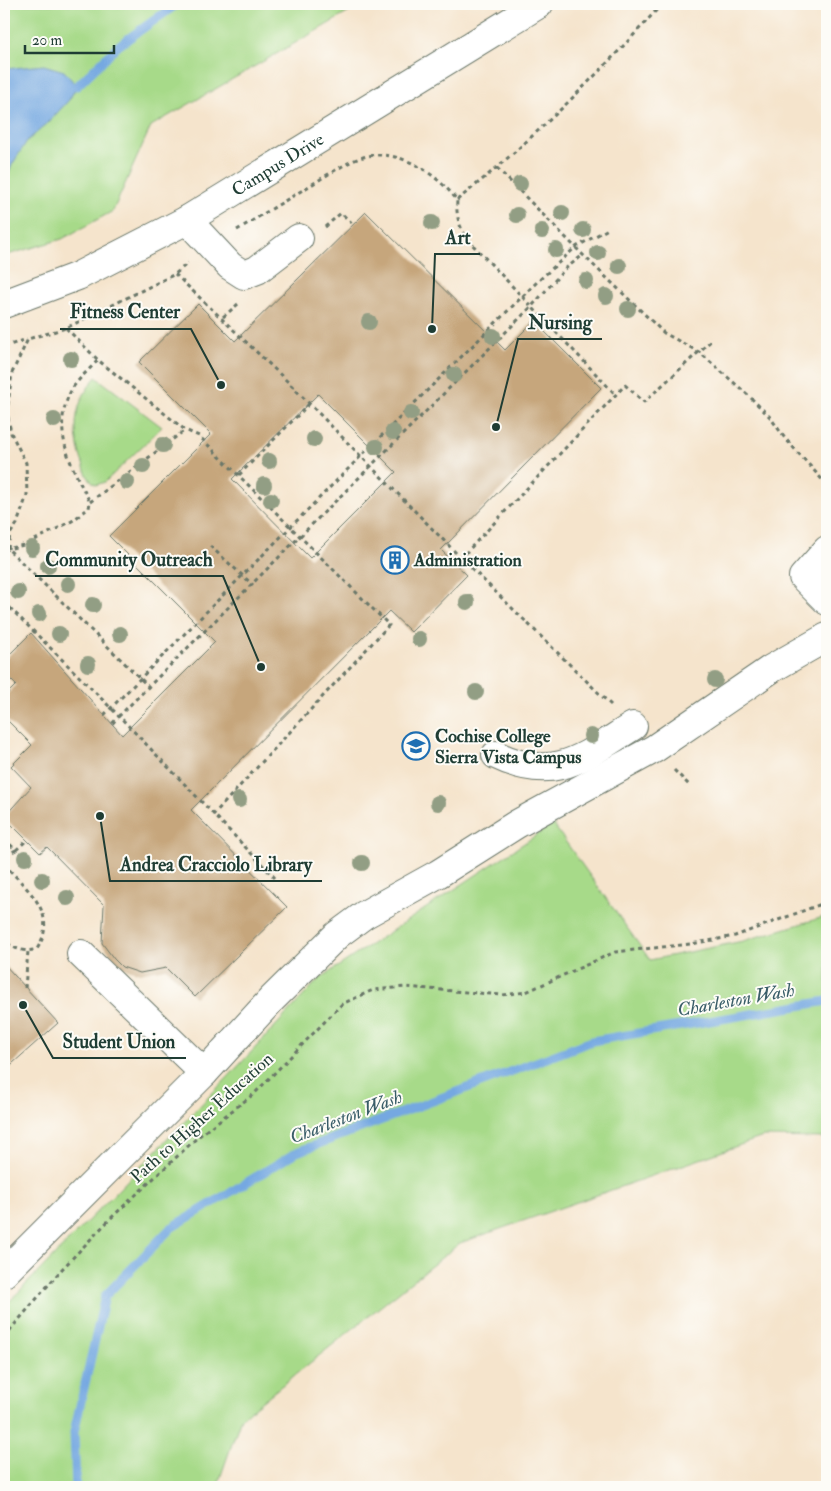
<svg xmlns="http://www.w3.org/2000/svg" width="831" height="1491" font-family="'IM FELL Double Pica',serif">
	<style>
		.green { fill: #a7da89; stroke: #638c5e }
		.water { fill: #74a8e1; stroke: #4a728a }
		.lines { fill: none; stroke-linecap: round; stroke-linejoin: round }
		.stream { stroke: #74a8e1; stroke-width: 9 }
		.building { fill: #c6a67b; fill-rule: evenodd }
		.minor-casing { stroke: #6a7769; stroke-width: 30 }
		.path { stroke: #6a7769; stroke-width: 3; stroke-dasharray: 4 4; stroke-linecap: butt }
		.minor { stroke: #fff; stroke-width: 28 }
		.tree { fill: #929e84 }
		.labels { text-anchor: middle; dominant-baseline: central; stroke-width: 4; stroke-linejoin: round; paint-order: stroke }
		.street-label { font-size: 18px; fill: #1f3d34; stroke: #fdfcf7 }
		.poi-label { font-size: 18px; font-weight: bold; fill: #1f3d34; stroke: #fdfcf7; text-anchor: start }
		.water-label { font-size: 19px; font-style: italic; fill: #395d68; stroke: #fdfcf7 }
		.leader { fill: none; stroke: #1f3d34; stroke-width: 2 }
		.callout-dot { fill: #1f3d34; stroke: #fdfcf7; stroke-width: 2 }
		.callout-label { font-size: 19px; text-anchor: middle; font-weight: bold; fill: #1f3d34; stroke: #fdfcf7; stroke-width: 4; stroke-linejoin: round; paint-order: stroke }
	</style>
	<rect width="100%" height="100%" fill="#fdfcf7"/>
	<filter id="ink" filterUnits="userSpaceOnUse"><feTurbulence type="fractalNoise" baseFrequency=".02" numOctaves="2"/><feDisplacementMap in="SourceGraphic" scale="10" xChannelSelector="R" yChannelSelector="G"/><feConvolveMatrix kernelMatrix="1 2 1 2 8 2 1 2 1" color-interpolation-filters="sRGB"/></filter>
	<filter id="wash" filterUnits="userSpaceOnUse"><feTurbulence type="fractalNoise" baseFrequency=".0096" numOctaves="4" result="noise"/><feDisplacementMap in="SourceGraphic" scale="20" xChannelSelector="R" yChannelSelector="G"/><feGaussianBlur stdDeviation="1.12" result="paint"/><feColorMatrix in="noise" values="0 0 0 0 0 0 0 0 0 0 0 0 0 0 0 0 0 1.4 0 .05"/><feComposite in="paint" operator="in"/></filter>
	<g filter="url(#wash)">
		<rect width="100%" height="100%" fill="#f5e4cc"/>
		<path class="green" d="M 4,4 L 363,4 L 151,126 L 113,211 L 62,239 L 4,256 Z
			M 96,377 L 162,427 L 105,482 L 96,485 C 86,479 85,469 81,458 C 72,427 74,403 96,377 Z
			M 553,824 L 650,960 L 743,941 L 827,916 L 827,1138 L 763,1137 L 460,1243 L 241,1418 L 217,1487 L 4,1487 L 4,1307 L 230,1075 L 319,979 Z"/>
		<path class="water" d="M 44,65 L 64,71 L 77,86 L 69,100 L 48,123 L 27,141 L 12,165 L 4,186 L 4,69 Z"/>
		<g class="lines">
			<path class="stream" d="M 77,86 L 118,46 L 177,4
				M 76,1487 L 74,1432 L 105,1296 L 171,1228 L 297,1152 L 592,1041 L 827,1001"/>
		</g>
		<g id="blocks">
			<path class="building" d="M 366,212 L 505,350 L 534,321 L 601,388 L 441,550 L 467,575 L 411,632 L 389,611 L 191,810 L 287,907 L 195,997 L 166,968 L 140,973 L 122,967 L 114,959 L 102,943 L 104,905 L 47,847 L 40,853 L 4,817 L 31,787 L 11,766 L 32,745 L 4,717 L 4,697 L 16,685 L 4,673 L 4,660 L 31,633 L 122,735 L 215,642 L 109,536 L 211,434 L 139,362 L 198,304 L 235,341 ZM 318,394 L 396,472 L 310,558 L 232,479 Z
				M 4,964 L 58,1023 L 4,1071 Z"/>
		</g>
	</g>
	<g filter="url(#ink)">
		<use href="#blocks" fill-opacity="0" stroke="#6a7769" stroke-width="1"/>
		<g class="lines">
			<g class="minor-casing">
				<g id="minor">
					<path d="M 187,220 L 230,266 L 244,275 L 257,270 L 299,238"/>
					<path id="s1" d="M 4,304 L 78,276 L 187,220 L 539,4"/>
					<path d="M 827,550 L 803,577 L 827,601"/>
					<path d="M 496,755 C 555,784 583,757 633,726"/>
					<path d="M 81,954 L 204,1073"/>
					<path d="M 4,1273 L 204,1073 L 272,999 L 337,935 L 364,915 L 438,874 L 517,824 L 654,749 L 771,669 L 827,637"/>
				</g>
			</g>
			<path class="path" d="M 497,168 L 583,255 L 664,333 L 699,352 L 748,395 L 770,417 L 784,437 L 827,485
				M 457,200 C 531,142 599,74 662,4
				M 325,227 L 341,213 L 353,224
				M 237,230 C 260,216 283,202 306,188 C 323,178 341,165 360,158 C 397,146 435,172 457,200 C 456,217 459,227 469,241 L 616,395
				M 175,274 L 288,382 L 461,558
				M 223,317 L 238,304
				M 66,328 L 98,360 L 185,430 L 199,436 L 389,625 L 213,815
				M 4,347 L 27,339
				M 239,475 L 309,404
				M 90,502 L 185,430
				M 4,545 L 149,687
				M 210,546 L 253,585
				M 8,549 L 10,534 L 17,524 L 27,495 L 26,463 L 11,433 L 7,412 L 12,373 L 28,339 L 66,328 L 175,274 L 188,263
				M 4,550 L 27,544 L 72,521 L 89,508 L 90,502 C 71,466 50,429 72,389 C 78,379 90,369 98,360
				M 4,602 L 119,716 L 112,724
				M 4,687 L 9,692
				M 611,705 L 461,558 L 625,385 L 644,402 L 713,339
				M 104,715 L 362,455 L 537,282 L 576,247 L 608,229
				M 674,770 L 689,785
				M 4,830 L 10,823
				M 4,839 L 16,850 L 4,856
				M 16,850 L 27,840
				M 4,864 C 26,889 60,913 37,949 C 24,953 15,949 4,941
				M 275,878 L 119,716 L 532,306 L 565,269 L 583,255
				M 25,988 L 28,951
				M 4,1337 L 62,1269 L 111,1218 L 199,1136 L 255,1093 L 342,1004 L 373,990 L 405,987 L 502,995 L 526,992 L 615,952 L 691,944 L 735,936 L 827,902"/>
			<use href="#minor" class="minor"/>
		</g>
		<g class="tree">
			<circle cx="520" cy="184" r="8"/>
			<circle cx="562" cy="213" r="8"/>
			<circle cx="517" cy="215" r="8"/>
			<circle cx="432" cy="223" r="8"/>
			<circle cx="583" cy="230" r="8"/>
			<circle cx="542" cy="231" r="8"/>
			<circle cx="556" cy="250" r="8"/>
			<circle cx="598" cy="253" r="8"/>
			<circle cx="619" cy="266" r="8"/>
			<circle cx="586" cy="281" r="8"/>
			<circle cx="606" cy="296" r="8"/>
			<circle cx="628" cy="309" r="8"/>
			<circle cx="369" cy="322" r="8"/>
			<circle cx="493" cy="336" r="8"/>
			<circle cx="71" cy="359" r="8"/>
			<circle cx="454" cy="375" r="8"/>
			<circle cx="411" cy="413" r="8"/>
			<circle cx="54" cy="420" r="8"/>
			<circle cx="393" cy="432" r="8"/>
			<circle cx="314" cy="439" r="8"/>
			<circle cx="163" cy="445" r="8"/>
			<circle cx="376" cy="447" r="8"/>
			<circle cx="269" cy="461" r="8"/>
			<circle cx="143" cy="466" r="8"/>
			<circle cx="127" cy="482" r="8"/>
			<circle cx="264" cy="485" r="8"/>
			<circle cx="271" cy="500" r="8"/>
			<circle cx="32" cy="548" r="8"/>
			<circle cx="48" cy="566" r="8"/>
			<circle cx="68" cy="584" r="8"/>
			<circle cx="18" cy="592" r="8"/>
			<circle cx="467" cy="602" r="8"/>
			<circle cx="93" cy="605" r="8"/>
			<circle cx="39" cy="614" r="8"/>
			<circle cx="59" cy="634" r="8"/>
			<circle cx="120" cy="634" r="8"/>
			<circle cx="419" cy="639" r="8"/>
			<circle cx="88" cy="664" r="8"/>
			<circle cx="715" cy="680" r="8"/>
			<circle cx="476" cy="692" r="8"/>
			<circle cx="591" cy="736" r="8"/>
			<circle cx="239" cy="800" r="8"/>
			<circle cx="438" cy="803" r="8"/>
			<circle cx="25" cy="858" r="8"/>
			<circle cx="362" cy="863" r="8"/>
			<circle cx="42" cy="880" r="8"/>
			<circle cx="67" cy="898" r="8"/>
		</g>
	</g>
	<defs>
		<g id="building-ring" transform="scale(1.4375)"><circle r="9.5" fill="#fdfcf7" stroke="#1f6fb2" stroke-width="1.5"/><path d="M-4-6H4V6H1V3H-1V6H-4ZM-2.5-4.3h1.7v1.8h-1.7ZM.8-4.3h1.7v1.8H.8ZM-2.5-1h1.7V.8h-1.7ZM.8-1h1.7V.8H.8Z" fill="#1f6fb2"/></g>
		<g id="university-ring" transform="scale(1.4375)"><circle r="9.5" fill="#fdfcf7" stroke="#1f6fb2" stroke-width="1.5"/><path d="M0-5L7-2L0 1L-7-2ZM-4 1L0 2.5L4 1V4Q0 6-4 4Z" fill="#1f6fb2"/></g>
	</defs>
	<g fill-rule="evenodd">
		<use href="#building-ring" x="395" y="560"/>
		<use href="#university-ring" x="416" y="746"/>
	</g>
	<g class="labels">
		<g class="street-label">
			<text stroke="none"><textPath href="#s1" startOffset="308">Campus Drive</textPath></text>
			<text transform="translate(202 1118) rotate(-42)">Path to Higher Education</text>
		</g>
		<g class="poi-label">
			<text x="414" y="560">Administration</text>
			<text x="435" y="736">Cochise College<tspan x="435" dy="21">Sierra Vista Campus</tspan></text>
		</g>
		<g class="water-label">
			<text transform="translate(736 1000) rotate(-10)">Charleston Wash</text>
			<text transform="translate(346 1117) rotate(-21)">Charleston Wash</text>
		</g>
	</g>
	<path class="leader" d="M432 329L435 254H480M221 385L191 329H60M496 427L518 339H602M261 667L223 576H35M100 816L110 881H322M23 1005L53 1058H186"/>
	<g class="callout-dot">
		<circle cx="432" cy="329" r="5"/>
		<circle cx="221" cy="385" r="5"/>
		<circle cx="496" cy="427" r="5"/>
		<circle cx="261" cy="667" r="5"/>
		<circle cx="100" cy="816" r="5"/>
		<circle cx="23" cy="1005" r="5"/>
	</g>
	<g class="callout-label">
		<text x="458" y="244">Art</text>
		<text x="125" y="318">Fitness Center</text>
		<text x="560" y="329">Nursing</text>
		<text x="129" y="566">Community Outreach</text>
		<text x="216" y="871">Andrea Cracciolo Library</text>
		<text x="119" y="1048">Student Union</text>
	</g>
	<rect width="831" height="1491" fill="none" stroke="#fdfcf7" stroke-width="20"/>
	<path d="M25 45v8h89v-8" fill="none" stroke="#1f3d34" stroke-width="2.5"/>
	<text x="32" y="45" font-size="15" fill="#1f3d34" stroke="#fdfcf7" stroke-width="4" paint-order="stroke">20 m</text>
</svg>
